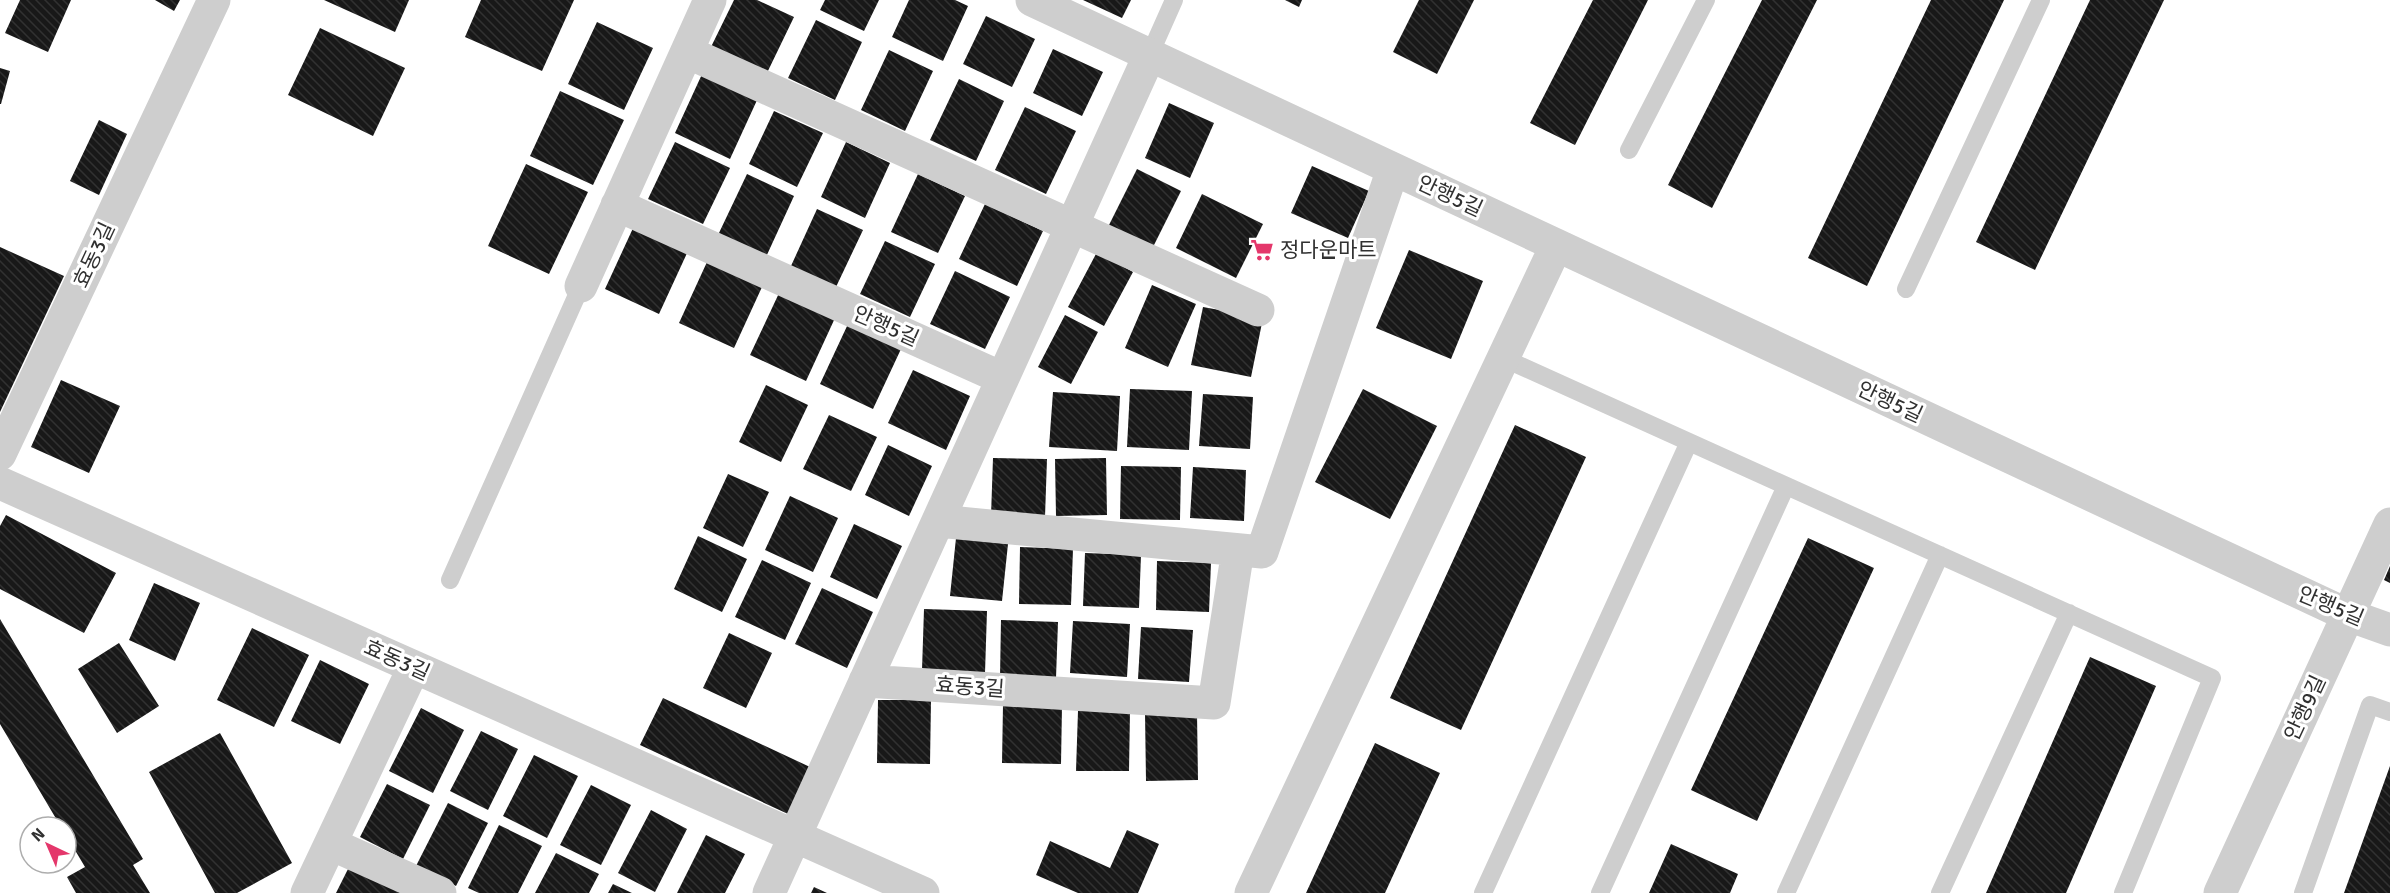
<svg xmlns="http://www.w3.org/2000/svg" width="2390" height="893" font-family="Signika,'Noto Sans KR',sans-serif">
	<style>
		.building { fill: url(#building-back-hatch) }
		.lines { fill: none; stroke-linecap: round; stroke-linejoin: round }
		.lane { stroke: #cecece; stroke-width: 18 }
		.street { stroke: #cecece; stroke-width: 33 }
		.labels { text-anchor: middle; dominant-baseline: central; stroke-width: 6; stroke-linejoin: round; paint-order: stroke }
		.street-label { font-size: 21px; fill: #313131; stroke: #fff }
		.poi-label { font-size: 21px; fill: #313131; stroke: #fff; text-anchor: start }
	</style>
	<defs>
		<pattern id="building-back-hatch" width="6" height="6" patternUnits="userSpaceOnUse" patternTransform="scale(1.5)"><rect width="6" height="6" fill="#181818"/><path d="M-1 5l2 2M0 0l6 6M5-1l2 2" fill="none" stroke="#313131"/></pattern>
	</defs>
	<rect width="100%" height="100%" fill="#fff"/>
	<path class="building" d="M 20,0 L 71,0 L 48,52 L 5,33 Z
		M 155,0 L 180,0 L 174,11 Z
		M 324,0 L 409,0 L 395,32 Z
		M 481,0 L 574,0 L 542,71 L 465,37 Z
		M 734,0 L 757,0 L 794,17 L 766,75 L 710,49 Z
		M 825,0 L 879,0 L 864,31 L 820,10 Z
		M 909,0 L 955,0 L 968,6 L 943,61 L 892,37 Z
		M 1083,0 L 1131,0 L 1122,18 Z
		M 1285,0 L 1302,0 L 1299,7 Z
		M 1419,0 L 1474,0 L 1437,74 L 1393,52 Z
		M 1593,0 L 1648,0 L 1575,145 L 1530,123 Z
		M 1762,0 L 1817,0 L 1712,208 L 1668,185 Z
		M 1931,0 L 2004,0 L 1867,286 L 1808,258 Z
		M 2090,0 L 2164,0 L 2035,270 L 1976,242 Z
		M 986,16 L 1035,39 L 1012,87 L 963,64 Z
		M 816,20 L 862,42 L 835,100 L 788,78 Z
		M 597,22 L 653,48 L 624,110 L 568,84 Z
		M 320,28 L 405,68 L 373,136 L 288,95 Z
		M 1053,49 L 1103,72 L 1082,116 L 1033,93 Z
		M 889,50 L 933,71 L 905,131 L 861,110 Z
		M 0,68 L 10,71 L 1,104 L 0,104 Z
		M 703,72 L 758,98 L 730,159 L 675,133 Z
		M 959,79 L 1004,101 L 976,161 L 930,140 Z
		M 560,91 L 624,120 L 593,185 L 530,156 Z
		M 1169,103 L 1214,123 L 1190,178 L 1145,158 Z
		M 1025,107 L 1076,131 L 1046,194 L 995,170 Z
		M 774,111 L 823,133 L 797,187 L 749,164 Z
		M 99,120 L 127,134 L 99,195 L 70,181 Z
		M 675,142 L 730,168 L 703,224 L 648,199 Z
		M 846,142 L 890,163 L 865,218 L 821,197 Z
		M 526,164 L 588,192 L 549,274 L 488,246 Z
		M 1312,166 L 1369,191 L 1348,238 L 1291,213 Z
		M 1137,169 L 1181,191 L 1152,249 L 1108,227 Z
		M 747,174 L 794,196 L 766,257 L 718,235 Z
		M 918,174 L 965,196 L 938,253 L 891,232 Z
		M 1202,194 L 1263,224 L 1236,278 L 1176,248 Z
		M 985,204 L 1043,231 L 1017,286 L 959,259 Z
		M 817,209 L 863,230 L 836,287 L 791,266 Z
		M 634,226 L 688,251 L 659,314 L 605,289 Z
		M 885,241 L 935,264 L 910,317 L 860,294 Z
		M 0,247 L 64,276 L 0,412 Z
		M 1409,250 L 1483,281 L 1451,359 L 1376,328 Z
		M 1097,252 L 1133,272 L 1104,326 L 1068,307 Z
		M 707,262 L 762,287 L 734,348 L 679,323 Z
		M 955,271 L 1010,297 L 985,349 L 930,324 Z
		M 1152,285 L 1196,304 L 1168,367 L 1125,348 Z
		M 780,291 L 835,318 L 806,381 L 750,355 Z
		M 1203,307 L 1263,318 L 1251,377 L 1191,365 Z
		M 1065,315 L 1098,332 L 1071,384 L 1038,367 Z
		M 848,324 L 901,349 L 873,409 L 820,384 Z
		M 913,370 L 970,396 L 946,450 L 888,423 Z
		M 61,380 L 120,406 L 89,473 L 31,447 Z
		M 766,385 L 808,405 L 781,462 L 739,442 Z
		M 1130,389 L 1192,391 L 1189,450 L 1127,447 Z
		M 1363,389 L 1437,426 L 1390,519 L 1315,482 Z
		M 1053,392 L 1120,396 L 1117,451 L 1049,447 Z
		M 1203,394 L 1253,397 L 1250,449 L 1199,446 Z
		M 829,415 L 877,437 L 851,491 L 803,469 Z
		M 1515,425 L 1586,457 L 1461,730 L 1390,698 Z
		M 888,445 L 932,466 L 909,516 L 865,495 Z
		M 993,458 L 1047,459 L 1045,517 L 991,516 Z
		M 1106,458 L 1107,515 L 1056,516 L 1055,459 Z
		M 1121,466 L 1181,467 L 1180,520 L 1120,519 Z
		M 1193,467 L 1246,470 L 1244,521 L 1190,518 Z
		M 728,474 L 769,492 L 743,547 L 703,528 Z
		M 790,496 L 838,518 L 813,572 L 765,550 Z
		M 6,515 L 116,573 L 84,633 L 0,589 L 0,526 Z
		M 854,524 L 902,546 L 877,599 L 830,577 Z
		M 698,536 L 747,559 L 722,612 L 674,589 Z
		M 956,538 L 1008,544 L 1002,601 L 950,596 Z
		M 1808,538 L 1874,568 L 1757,821 L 1691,790 Z
		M 1020,547 L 1073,549 L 1071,605 L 1019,604 Z
		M 1085,553 L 1141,555 L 1139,608 L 1083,606 Z
		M 762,560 L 811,583 L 785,640 L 735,617 Z
		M 1157,561 L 1211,563 L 1209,612 L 1156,610 Z
		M 2390,566 L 2390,583 L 2384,580 Z
		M 154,583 L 200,603 L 175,661 L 129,640 Z
		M 822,588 L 873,612 L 847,668 L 795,644 Z
		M 924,609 L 987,611 L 985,673 L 922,670 Z
		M 0,619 L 143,859 L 133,865 L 150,893 L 76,893 L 67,877 L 85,867 L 66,835 L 66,827 L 61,827 L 0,724 Z
		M 1001,620 L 1058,622 L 1056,678 L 1000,677 Z
		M 1073,621 L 1130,624 L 1127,677 L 1070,673 Z
		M 1141,627 L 1193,630 L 1189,682 L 1138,679 Z
		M 252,628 L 309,655 L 274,727 L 217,700 Z
		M 729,633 L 772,653 L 746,708 L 703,688 Z
		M 119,643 L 159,706 L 117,733 L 78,669 Z
		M 2090,657 L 2156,686 L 2066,893 L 1986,893 Z
		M 320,660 L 369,684 L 340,744 L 291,721 Z
		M 663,698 L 810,767 L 788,814 L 640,745 Z
		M 878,700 L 931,700 L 930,764 L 877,763 Z
		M 1003,705 L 1062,706 L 1061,764 L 1002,763 Z
		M 421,708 L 464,730 L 433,793 L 389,771 Z
		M 1078,711 L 1130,711 L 1129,771 L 1076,771 Z
		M 1145,713 L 1197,713 L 1198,780 L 1146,781 Z
		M 481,731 L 518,749 L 488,810 L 450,791 Z
		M 220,733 L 292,863 L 237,893 L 215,893 L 149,772 Z
		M 1375,743 L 1440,773 L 1385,893 L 1306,893 Z
		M 534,755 L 578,776 L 547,838 L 503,816 Z
		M 2390,766 L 2390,893 L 2344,893 Z
		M 387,784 L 430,805 L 403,859 L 360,837 Z
		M 591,785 L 631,805 L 601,865 L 560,845 Z
		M 448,803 L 488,823 L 456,886 L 416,866 Z
		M 651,810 L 687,829 L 655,892 L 618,873 Z
		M 499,825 L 542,846 L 518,893 L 479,893 L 468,888 Z
		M 1127,830 L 1159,844 L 1138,893 L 1078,893 L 1036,875 L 1050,841 L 1110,868 Z
		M 706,835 L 745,854 L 725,893 L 677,893 Z
		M 1671,844 L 1738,874 L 1730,893 L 1649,893 Z
		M 556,853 L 599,874 L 589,893 L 535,893 Z
		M 351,863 L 406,893 L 336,893 Z
		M 613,884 L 632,893 L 608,893 Z
		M 814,887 L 827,893 L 811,893 Z"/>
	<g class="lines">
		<path class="lane" d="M 1150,54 L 1174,0
			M 1629,150 L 1706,0
			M 1906,289 L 2041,0
			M 1503,358 L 2212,678 L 2123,893
			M 450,580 L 581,286
			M 1483,893 L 1689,442
			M 1600,893 L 1786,486
			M 1786,893 L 1940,555
			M 1940,893 L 2069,613
			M 2303,893 L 2370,705 L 2390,712"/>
		<path class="street" d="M 1032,0 L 2348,615 L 2390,630
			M 687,52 L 1258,310
			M 617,205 L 1002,378
			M 581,286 L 710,0
			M 0,454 L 214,0
			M 0,483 L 923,893
			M 938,521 L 1262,552 L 1393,169
			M 865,681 L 1214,703 L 1238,550
			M 331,844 L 440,893
			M 307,893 L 414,667
			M 769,893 L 1150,54
			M 1251,893 L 1556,246
			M 2220,893 L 2390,524"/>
	</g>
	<defs>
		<g id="supermarket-bare" transform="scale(1.8)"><path d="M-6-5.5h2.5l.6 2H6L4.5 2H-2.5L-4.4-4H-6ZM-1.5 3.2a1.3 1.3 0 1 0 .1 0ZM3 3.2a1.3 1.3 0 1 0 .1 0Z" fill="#e4376b" stroke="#fff" stroke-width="2.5" paint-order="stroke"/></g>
	</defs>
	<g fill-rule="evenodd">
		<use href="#supermarket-bare" x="1262" y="250"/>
	</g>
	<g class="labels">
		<g class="street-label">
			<text transform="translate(1450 196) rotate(25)">안행5길</text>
			<text transform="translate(94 255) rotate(-65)">효동3길</text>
			<text transform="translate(886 326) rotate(24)">안행5길</text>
			<text transform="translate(1890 402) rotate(25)">안행5길</text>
			<text transform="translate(2331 606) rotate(23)">안행5길</text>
			<text transform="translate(397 660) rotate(24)">효동3길</text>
			<text transform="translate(970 687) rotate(4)">효동3길</text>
			<text transform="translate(2305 708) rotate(-65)">안행9길</text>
		</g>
		<g class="poi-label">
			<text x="1280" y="250">정다운마트</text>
		</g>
	</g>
	<g transform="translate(48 845) rotate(316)"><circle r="28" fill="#ffffff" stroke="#adadad" stroke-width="1.5"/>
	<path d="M0-4.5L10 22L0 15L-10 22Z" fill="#e4376b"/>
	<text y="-9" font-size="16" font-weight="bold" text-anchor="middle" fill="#313131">N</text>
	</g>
</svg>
